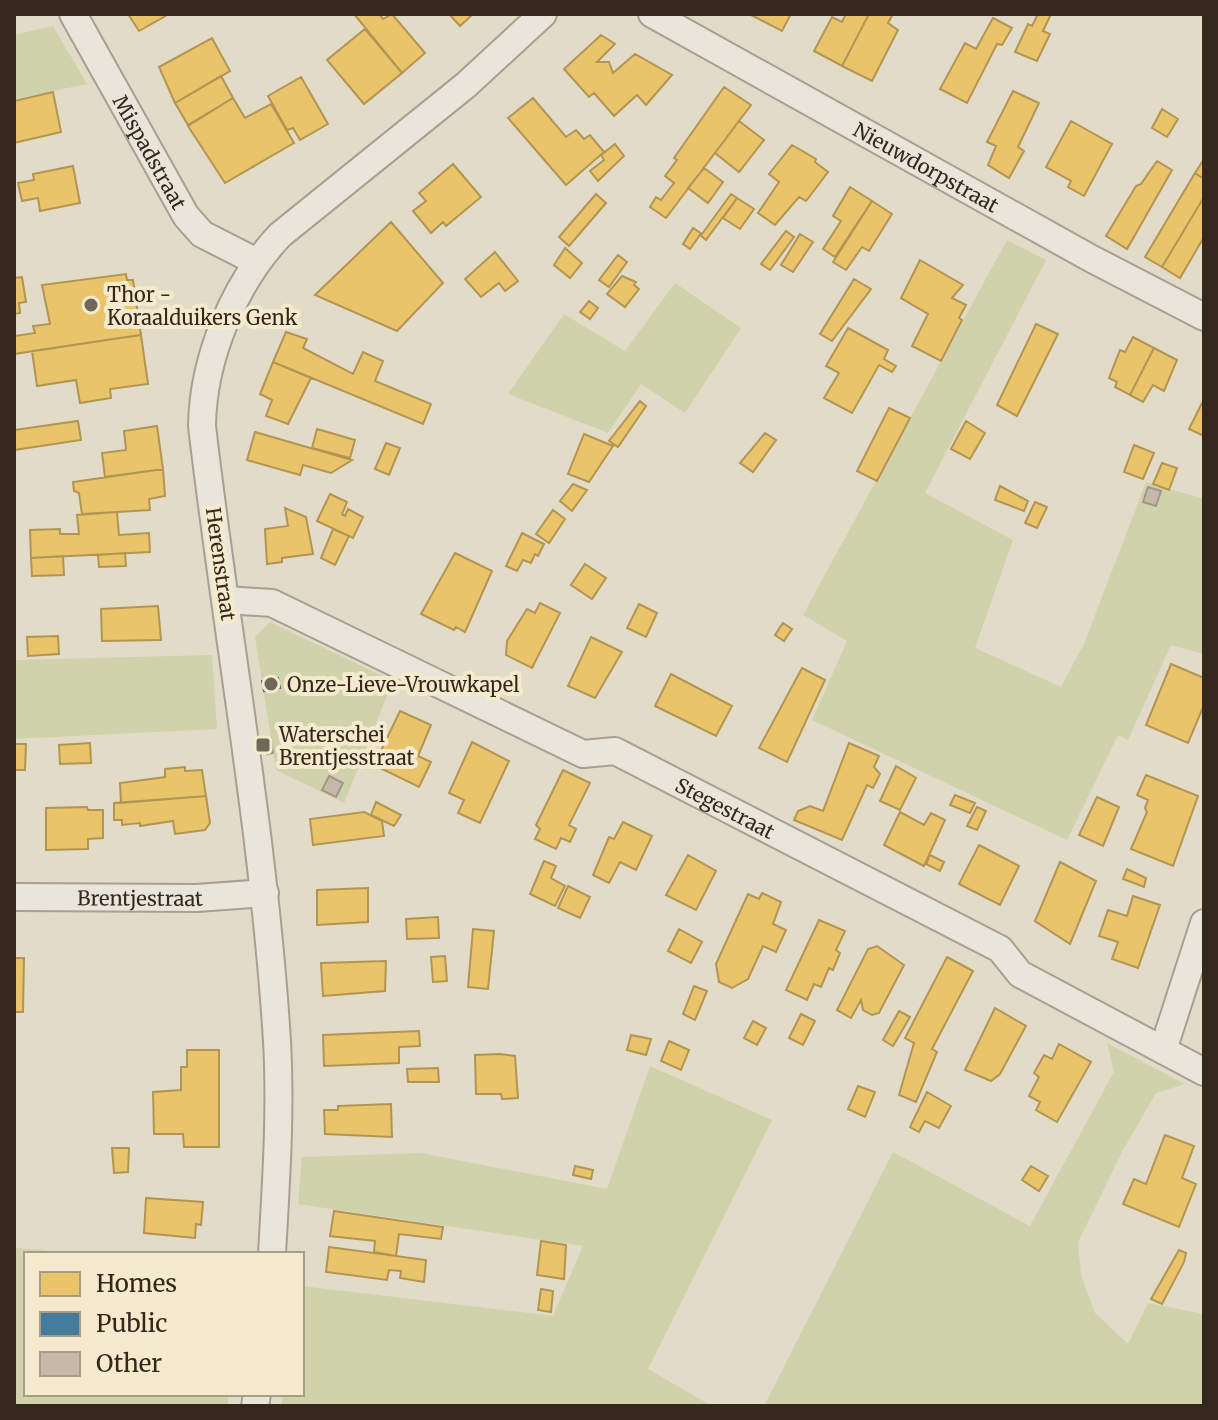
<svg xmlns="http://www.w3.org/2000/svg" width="1218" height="1420" font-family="Merriweather,serif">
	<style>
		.green { fill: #d0d2ab }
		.homes { fill: #e9c46a; stroke: #b39553; stroke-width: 2 }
		.public { fill: #457b9d; stroke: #406276; stroke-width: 2 }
		.building { fill: #c6b9aa; stroke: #a29788; stroke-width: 2 }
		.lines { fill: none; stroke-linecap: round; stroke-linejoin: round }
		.minor-casing { stroke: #a7a092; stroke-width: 30 }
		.minor { stroke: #eae5db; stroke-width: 26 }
		.poi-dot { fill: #716758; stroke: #f4eace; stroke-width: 3 }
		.labels { text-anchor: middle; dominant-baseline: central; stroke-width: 8; stroke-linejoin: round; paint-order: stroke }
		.street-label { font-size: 20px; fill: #34281c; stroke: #f4eace }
		.poi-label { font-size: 20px; fill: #34281c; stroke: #f4eace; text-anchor: start }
	</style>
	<rect width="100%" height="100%" fill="#e2dbc8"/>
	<path class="green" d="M 53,26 L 87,84 L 14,99 L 14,35 Z
		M 1007,240 L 1046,260 L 925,493 L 1013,540 L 975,648 L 1061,687 L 1084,644 L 1146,482 L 1204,499 L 1204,654 L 1171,645 L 1128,740 L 1118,735 L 1067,840 L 812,720 L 847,641 L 803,615 Z
		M 675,283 L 741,328 L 685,413 L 641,384 L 608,433 L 508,394 L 564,314 L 625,351 Z
		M 270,622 L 393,681 L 344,803 L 276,770 L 255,637 Z
		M 212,655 L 217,729 L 14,739 L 14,660 Z
		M 1107,1043 L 1185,1084 L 1156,1093 L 1123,1150 L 1078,1242 L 1081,1275 L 1095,1313 L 1128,1344 L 1148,1303 L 1204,1314 L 1204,1406 L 764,1406 L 893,1152 L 1030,1226 L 1114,1072 Z
		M 650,1066 L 772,1120 L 648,1369 L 712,1406 L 281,1406 L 283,1394 L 302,1394 L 302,1286 L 553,1316 L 583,1246 L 298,1204 L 302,1157 L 421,1153 L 607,1189 Z
		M 14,1248 L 47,1250 L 46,1254 L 26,1254 L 26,1394 L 229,1394 L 227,1406 L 14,1406 Z"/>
	<path class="homes" d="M 128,14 L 169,14 L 139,31 Z
		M 354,14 L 379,14 L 383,19 L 392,14 L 425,53 L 402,73 Z
		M 449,14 L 473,14 L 460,26 Z
		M 749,14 L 791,14 L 782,31 Z
		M 846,14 L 869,14 L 842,66 L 814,51 L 832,17 L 842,22 Z
		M 869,14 L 893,14 L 888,23 L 898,30 L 872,81 L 842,66 Z
		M 1038,14 L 1051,14 L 1043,31 L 1050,34 L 1037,61 L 1015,52 L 1028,24 L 1032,26 Z
		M 993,18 L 1012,28 L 1002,45 L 997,44 L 967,103 L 940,89 L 965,43 L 976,49 Z
		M 365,29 L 402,73 L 364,104 L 327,60 Z
		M 601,35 L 615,44 L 597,62 L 609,62 L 613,73 L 635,54 L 672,75 L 646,105 L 637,95 L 614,116 L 594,93 L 589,97 L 564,69 Z
		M 212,38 L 230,71 L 175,103 L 159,67 Z
		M 221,76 L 233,98 L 188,125 L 175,103 Z
		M 301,77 L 328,124 L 300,140 L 293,128 L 287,130 L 268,96 Z
		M 724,87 L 751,105 L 666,218 L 650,207 L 656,197 L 661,200 L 674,183 L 665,176 L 677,160 L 674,158 Z
		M 1013,91 L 1039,103 L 1018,147 L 1024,151 L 1009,178 L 988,165 L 996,146 L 987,142 Z
		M 53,92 L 61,132 L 14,143 L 14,101 Z
		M 233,98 L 245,118 L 271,104 L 294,143 L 225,183 L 188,126 Z
		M 533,98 L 566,137 L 576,130 L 584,139 L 590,135 L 604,152 L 566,185 L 508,118 Z
		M 1162,109 L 1178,119 L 1167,137 L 1152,128 Z
		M 739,121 L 764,140 L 739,172 L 715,153 Z
		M 1071,121 L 1112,144 L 1084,196 L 1068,187 L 1071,181 L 1046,167 Z
		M 615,144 L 624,156 L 598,181 L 590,171 L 604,160 L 601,155 Z
		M 792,145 L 816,159 L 815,162 L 828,172 L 806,201 L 799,197 L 775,225 L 758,213 L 779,182 L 769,174 Z
		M 1204,159 L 1204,179 L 1195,173 Z
		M 1157,161 L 1172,170 L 1127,249 L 1106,236 L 1136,186 L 1141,184 Z
		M 453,164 L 481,197 L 446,226 L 443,222 L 431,233 L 413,211 L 426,201 L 419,193 Z
		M 73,166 L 80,203 L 40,211 L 38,198 L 22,201 L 18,183 L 34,180 L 33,174 Z
		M 704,168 L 723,182 L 708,203 L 688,188 Z
		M 1195,173 L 1204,179 L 1204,197 L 1162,267 L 1145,257 Z
		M 850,187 L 872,201 L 835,257 L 823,249 L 841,221 L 833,216 Z
		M 596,194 L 606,203 L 569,246 L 559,237 Z
		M 731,194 L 737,198 L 706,240 L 700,235 L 690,249 L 683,244 L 693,228 L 702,234 Z
		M 1204,197 L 1204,237 L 1180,278 L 1162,267 Z
		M 737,198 L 754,209 L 740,229 L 723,218 Z
		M 872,201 L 892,214 L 869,251 L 862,247 L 846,270 L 833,262 Z
		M 391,222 L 443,283 L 397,331 L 315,295 Z
		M 786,231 L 794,237 L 770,270 L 761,264 Z
		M 800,234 L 813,242 L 793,272 L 781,265 Z
		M 565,248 L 582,263 L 570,278 L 554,265 Z
		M 495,252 L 518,281 L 505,291 L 499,283 L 481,297 L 465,279 Z
		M 618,255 L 627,262 L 609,287 L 599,280 Z
		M 920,260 L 963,285 L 952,298 L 966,305 L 959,318 L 962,320 L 941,361 L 912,346 L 928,314 L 901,298 Z
		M 126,274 L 127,280 L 133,280 L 141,335 L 14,354 L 14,336 L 35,333 L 33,326 L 50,324 L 42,285 Z
		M 622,276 L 636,282 L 634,285 L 639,289 L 625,307 L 607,294 Z
		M 22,277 L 26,302 L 19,303 L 20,313 L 14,314 L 14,278 Z
		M 854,279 L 871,289 L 832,341 L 820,334 Z
		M 589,301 L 598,308 L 590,319 L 580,312 Z
		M 1036,324 L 1058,334 L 1017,416 L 997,405 Z
		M 848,328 L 888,350 L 884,359 L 896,366 L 892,372 L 879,365 L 852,413 L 824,398 L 839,373 L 826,366 Z
		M 286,332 L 307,339 L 303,348 L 353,374 L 363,352 L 383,361 L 375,381 L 431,404 L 423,424 L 273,362 Z
		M 141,335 L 148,384 L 110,389 L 111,398 L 80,403 L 76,380 L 37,386 L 32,351 Z
		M 1133,337 L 1154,348 L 1130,395 L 1115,387 L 1117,382 L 1109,378 L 1120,350 L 1125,352 Z
		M 1154,348 L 1177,360 L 1164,391 L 1153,385 L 1143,402 L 1130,395 Z
		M 273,362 L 311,378 L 288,424 L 266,416 L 272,400 L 260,394 Z
		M 1204,399 L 1204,436 L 1189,429 Z
		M 640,401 L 646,406 L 618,447 L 609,441 Z
		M 889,408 L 910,418 L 877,481 L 857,471 Z
		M 78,421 L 81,440 L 14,450 L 14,430 Z
		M 966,421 L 985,433 L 970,459 L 951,449 Z
		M 157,426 L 163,469 L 105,477 L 102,453 L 126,450 L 124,431 Z
		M 317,429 L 355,440 L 350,458 L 312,448 Z
		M 255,432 L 352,460 L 331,473 L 303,465 L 300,475 L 247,460 Z
		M 765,433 L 776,440 L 753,472 L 740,463 Z
		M 584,434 L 613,446 L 589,482 L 568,474 Z
		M 386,443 L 400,448 L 389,475 L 375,469 Z
		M 1134,445 L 1154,453 L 1143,479 L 1124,472 Z
		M 1162,463 L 1177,468 L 1169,490 L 1153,484 Z
		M 163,469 L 165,496 L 149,499 L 150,510 L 82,514 L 79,493 L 74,491 L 73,482 Z
		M 573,484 L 587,490 L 572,511 L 560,501 Z
		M 1000,486 L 1028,501 L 1024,511 L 995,500 Z
		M 330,494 L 347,502 L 342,514 L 345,516 L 348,509 L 363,517 L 353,538 L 317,521 Z
		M 1035,502 L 1047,507 L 1037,528 L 1025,523 Z
		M 285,508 L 306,517 L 313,554 L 282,558 L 282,562 L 267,564 L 265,529 L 288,526 Z
		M 553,510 L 565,519 L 549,543 L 536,534 Z
		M 117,512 L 119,535 L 149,533 L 150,552 L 31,558 L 30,530 L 60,529 L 60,534 L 79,534 L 77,515 Z
		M 333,529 L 349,536 L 335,565 L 321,558 Z
		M 522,533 L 544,544 L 538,556 L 535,554 L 531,563 L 523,560 L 517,571 L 506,566 Z
		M 125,553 L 126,566 L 99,567 L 98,555 Z
		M 455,553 L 492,571 L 465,632 L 456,627 L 454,630 L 421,614 Z
		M 63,556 L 64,575 L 32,576 L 31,558 Z
		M 585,564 L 606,578 L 592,599 L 571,585 Z
		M 540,603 L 560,613 L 532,668 L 506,655 L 507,641 L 527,609 L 535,613 Z
		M 639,604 L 657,613 L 646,637 L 627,628 Z
		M 158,606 L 161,640 L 102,641 L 101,609 Z
		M 783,623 L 792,629 L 784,641 L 775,635 Z
		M 58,636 L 59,654 L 28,656 L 27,637 Z
		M 591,637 L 622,652 L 595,698 L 568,686 Z
		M 1171,664 L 1204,678 L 1204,705 L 1188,743 L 1146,725 Z
		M 802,668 L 825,680 L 787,762 L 759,748 Z
		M 671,674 L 732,706 L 716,736 L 655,706 Z
		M 400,711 L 431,725 L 418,756 L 431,762 L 419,787 L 374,765 Z
		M 472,742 L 509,761 L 480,823 L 458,813 L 464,800 L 449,793 Z
		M 90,743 L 91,763 L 60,764 L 59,745 Z
		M 849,743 L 879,756 L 874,767 L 880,774 L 873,788 L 867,785 L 842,840 L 794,820 L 798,811 L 810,806 L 823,811 Z
		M 14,744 L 26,744 L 25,770 L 14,770 Z
		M 896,766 L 916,778 L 900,810 L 880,801 Z
		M 185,767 L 185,771 L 202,770 L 206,796 L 121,803 L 120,783 L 165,777 L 165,769 Z
		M 563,770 L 590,783 L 569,825 L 576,829 L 570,842 L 561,838 L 556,849 L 535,839 L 540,829 L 536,825 Z
		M 1146,775 L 1198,796 L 1173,866 L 1131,849 L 1147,812 L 1145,808 L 1148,800 L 1137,795 Z
		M 955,795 L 975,803 L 970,813 L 950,805 Z
		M 206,796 L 210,823 L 205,830 L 175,834 L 173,821 L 140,826 L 140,823 L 122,825 L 122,820 L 114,820 L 114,803 Z
		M 1097,797 L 1119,807 L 1103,846 L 1079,835 Z
		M 376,802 L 401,815 L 394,826 L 371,815 Z
		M 87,807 L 88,810 L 103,810 L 103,838 L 88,839 L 88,849 L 46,850 L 46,808 Z
		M 977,807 L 986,811 L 977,830 L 967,826 Z
		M 364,812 L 382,821 L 384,836 L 313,845 L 310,819 Z
		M 900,812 L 924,825 L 931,813 L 945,820 L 924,866 L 884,845 Z
		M 623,822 L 652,836 L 636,870 L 620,862 L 609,883 L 593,875 L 609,837 L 614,839 Z
		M 979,845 L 1019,866 L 1000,905 L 959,884 Z
		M 688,855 L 716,871 L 696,910 L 666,895 Z
		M 930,855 L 944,862 L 940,871 L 926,864 Z
		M 544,861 L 556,866 L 551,878 L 565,886 L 555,906 L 530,894 Z
		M 1060,862 L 1096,881 L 1070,944 L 1035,921 Z
		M 1127,869 L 1146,878 L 1144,887 L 1123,879 Z
		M 568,886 L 590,897 L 580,918 L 558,908 Z
		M 368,888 L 368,922 L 317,925 L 317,890 Z
		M 762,893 L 781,902 L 773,924 L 786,930 L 776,952 L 763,946 L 748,979 L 732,988 L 719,982 L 716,964 L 748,894 L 759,899 Z
		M 1133,896 L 1160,905 L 1138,968 L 1112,959 L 1118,942 L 1099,936 L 1108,910 L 1127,916 Z
		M 438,917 L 439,938 L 407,939 L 406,919 Z
		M 819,920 L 845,931 L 836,950 L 840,953 L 833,970 L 829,968 L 821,987 L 814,984 L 807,1000 L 786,990 Z
		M 473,929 L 494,931 L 488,989 L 468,987 Z
		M 679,929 L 702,942 L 691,963 L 668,951 Z
		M 877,946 L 904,965 L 879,1013 L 872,1015 L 863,1010 L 861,1000 L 851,1018 L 837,1010 L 868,949 Z
		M 445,956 L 447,981 L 433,982 L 431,957 Z
		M 947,957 L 973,971 L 932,1049 L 937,1052 L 916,1102 L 899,1095 L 914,1043 L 905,1038 Z
		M 14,958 L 24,958 L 23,1012 L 14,1012 Z
		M 386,961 L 385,991 L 323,996 L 321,963 Z
		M 694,986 L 707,991 L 695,1020 L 683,1014 Z
		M 995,1008 L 1026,1026 L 1000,1074 L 991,1081 L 965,1070 Z
		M 899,1011 L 910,1017 L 893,1046 L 883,1040 Z
		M 801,1014 L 815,1021 L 803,1045 L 789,1038 Z
		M 753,1021 L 766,1028 L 757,1045 L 744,1038 Z
		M 419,1031 L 420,1046 L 399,1047 L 399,1063 L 324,1066 L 323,1035 Z
		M 631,1035 L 651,1039 L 646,1055 L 627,1050 Z
		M 669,1041 L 689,1050 L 681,1070 L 661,1061 Z
		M 1059,1044 L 1091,1062 L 1057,1122 L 1036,1110 L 1040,1102 L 1029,1096 L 1039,1077 L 1034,1073 L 1044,1055 L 1052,1059 Z
		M 187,1050 L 219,1050 L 219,1147 L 184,1147 L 183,1134 L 154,1134 L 153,1092 L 181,1090 L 181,1067 L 187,1067 Z
		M 500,1054 L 515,1056 L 518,1098 L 502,1099 L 501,1094 L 476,1094 L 475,1055 Z
		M 438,1068 L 439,1082 L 408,1082 L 407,1069 Z
		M 858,1086 L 875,1092 L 865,1117 L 848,1109 Z
		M 927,1092 L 951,1106 L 939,1128 L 925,1121 L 919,1132 L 910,1127 Z
		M 391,1104 L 392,1137 L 325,1134 L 324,1110 L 338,1110 L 338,1106 Z
		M 1165,1135 L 1194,1146 L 1182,1178 L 1196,1184 L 1179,1227 L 1123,1204 L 1134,1179 L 1146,1184 Z
		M 112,1148 L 129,1148 L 128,1172 L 114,1173 Z
		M 575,1166 L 593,1170 L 591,1179 L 573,1175 Z
		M 1031,1166 L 1048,1176 L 1039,1191 L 1022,1180 Z
		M 146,1198 L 203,1202 L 201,1225 L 196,1224 L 195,1238 L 144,1233 Z
		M 334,1211 L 443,1227 L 441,1239 L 399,1234 L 396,1256 L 374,1252 L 375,1241 L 330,1236 Z
		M 541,1241 L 566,1245 L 564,1279 L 537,1275 Z
		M 329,1247 L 426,1260 L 424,1282 L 400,1278 L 401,1271 L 389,1270 L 387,1280 L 326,1272 Z
		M 1179,1250 L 1186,1253 L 1184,1262 L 1162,1304 L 1151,1299 Z
		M 541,1289 L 553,1291 L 551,1312 L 538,1310 Z"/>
	<path class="public" d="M 278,678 L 280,688 L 264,691 L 262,681 Z"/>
	<path class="building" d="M 1148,487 L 1161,491 L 1156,506 L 1143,502 Z
		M 271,738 L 273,753 L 267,754 L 265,739 Z
		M 329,776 L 343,783 L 336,797 L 322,790 Z"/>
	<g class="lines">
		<g class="minor-casing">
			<g id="minor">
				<path id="s1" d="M 73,14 L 186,216 L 202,234 L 255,261"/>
				<path id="s2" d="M 652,14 L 1092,259 L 1204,317"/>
				<path id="s3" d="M 226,600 L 272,603 L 583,754 L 615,751 L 1000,949 L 1020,974 L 1204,1072"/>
				<path id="s4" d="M 14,897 L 197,898 L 265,893"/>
				<path d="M 1163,1050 L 1204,923"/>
				<path d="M 272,1254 C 276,1183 281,1112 277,1041 C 264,834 226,631 202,426 C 203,358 234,284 280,235 L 466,85 L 543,14"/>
				<path d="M 255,1406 L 257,1394"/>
			</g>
		</g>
		<use href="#minor" class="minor"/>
	</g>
	<g class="poi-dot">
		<circle cx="91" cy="305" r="8"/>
		<circle cx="271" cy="684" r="8"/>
		<rect x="255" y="737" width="16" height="16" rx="4"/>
	</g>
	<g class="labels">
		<g class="street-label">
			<text stroke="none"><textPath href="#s1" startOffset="158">Mispadstraat</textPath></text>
			<text stroke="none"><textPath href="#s2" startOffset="314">Nieuwdorpstraat</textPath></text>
			<text transform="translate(221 564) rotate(82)">Herenstraat</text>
			<text stroke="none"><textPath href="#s3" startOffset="548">Stegestraat</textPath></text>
			<text stroke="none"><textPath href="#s4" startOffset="126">Brentjestraat</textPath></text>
		</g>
		<g class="poi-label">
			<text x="107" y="294">Thor -<tspan x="107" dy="23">Koraalduikers Genk</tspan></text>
			<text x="287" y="684">Onze-Lieve-Vrouwkapel</text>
			<text x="279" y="734">Waterschei<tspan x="279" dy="23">Brentjesstraat</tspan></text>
		</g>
	</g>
	<rect width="1218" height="1420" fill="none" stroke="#34281c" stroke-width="32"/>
	<rect x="24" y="1252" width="280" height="144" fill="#f4eace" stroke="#a79c87" stroke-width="2"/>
	<rect x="40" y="1272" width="40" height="24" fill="#e9c46a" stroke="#a79c87" stroke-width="2"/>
	<text x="96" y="1292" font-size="24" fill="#34281c">Homes</text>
	<rect x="40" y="1312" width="40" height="24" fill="#457b9d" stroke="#a79c87" stroke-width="2"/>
	<text x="96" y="1332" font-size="24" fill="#34281c">Public</text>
	<rect x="40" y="1352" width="40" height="24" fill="#c6b9aa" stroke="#a79c87" stroke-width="2"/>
	<text x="96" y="1372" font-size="24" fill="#34281c">Other</text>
</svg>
